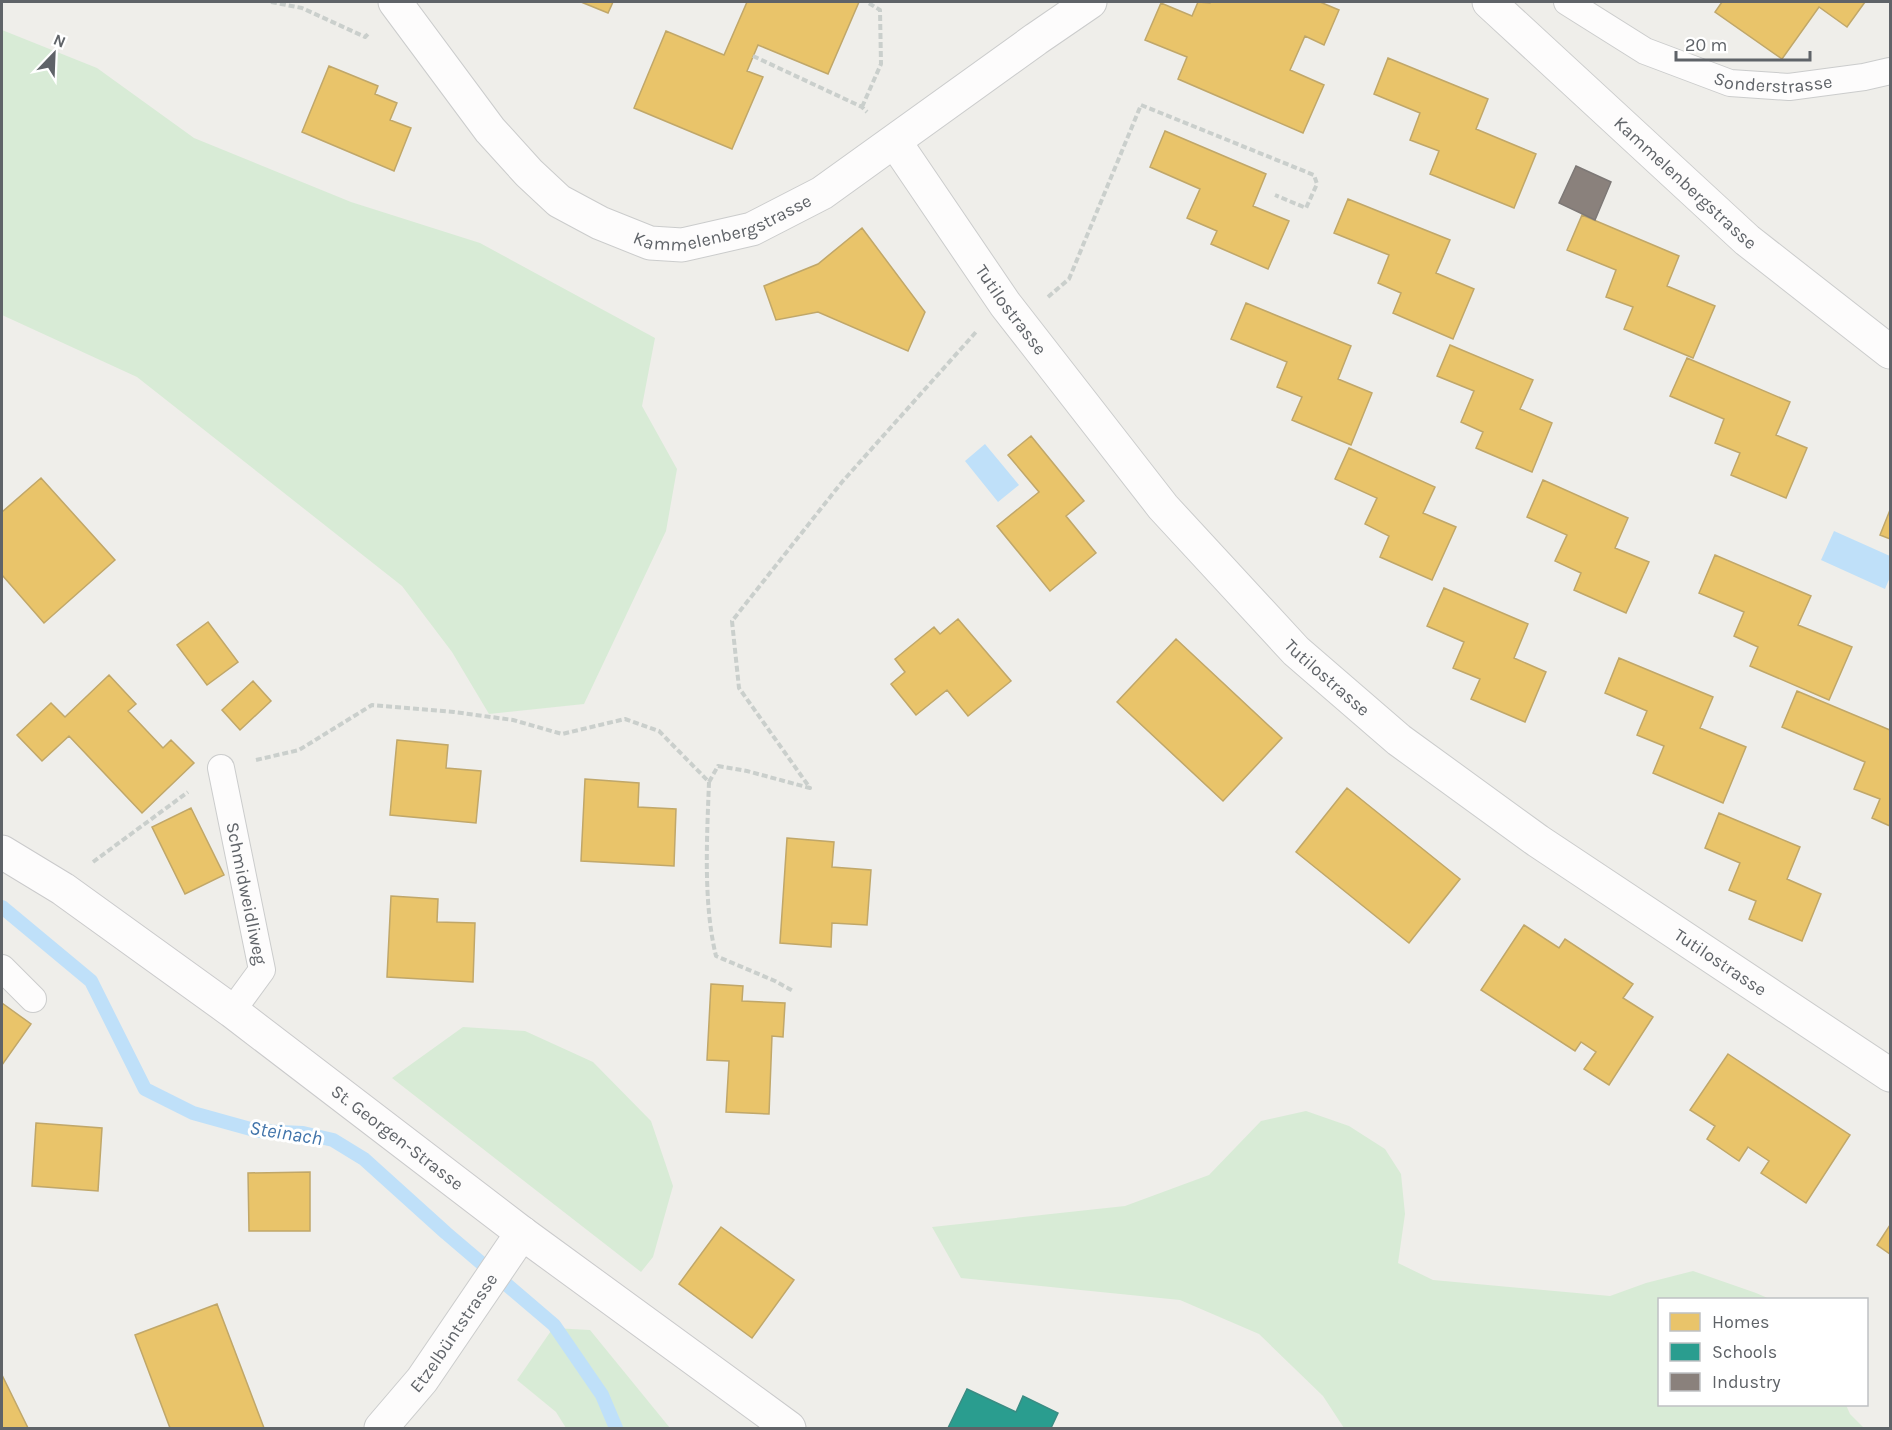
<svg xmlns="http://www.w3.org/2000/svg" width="1892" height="1430" font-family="Karla,sans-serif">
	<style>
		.green { fill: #d8ebd6 }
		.water { fill: #bfe0f9 }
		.homes { fill: #e9c46a; stroke: #c0a769; stroke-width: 1.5 }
		.schools { fill: #2a9d8f; stroke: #3a8c83; stroke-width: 1.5 }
		.industry { fill: #8a817c; stroke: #7d7876; stroke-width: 1.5 }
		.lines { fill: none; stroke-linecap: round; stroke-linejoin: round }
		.stream { stroke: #bfe0f9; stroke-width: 14 }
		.lane-casing { stroke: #cbcccc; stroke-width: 28 }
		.street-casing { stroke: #cbcccc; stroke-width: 35 }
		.secondary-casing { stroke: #cacacb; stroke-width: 35 }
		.path { stroke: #cacfcc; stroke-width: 4; stroke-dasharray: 6 3; stroke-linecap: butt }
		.lane { stroke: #fdfcfc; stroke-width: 26 }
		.street { stroke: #fdfcfc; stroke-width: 33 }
		.secondary { stroke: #fdfcfc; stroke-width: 33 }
		.labels { text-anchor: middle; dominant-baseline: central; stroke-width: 6; stroke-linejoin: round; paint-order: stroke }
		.street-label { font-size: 18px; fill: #5f6368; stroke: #fff }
		.water-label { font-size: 20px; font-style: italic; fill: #4174aa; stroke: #fff }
	</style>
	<rect width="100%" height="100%" fill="#efeeea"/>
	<path class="green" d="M 2,30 L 97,68 L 194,138 L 351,202 L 480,243 L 655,338 L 642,406 L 677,469 L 666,531 L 584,704 L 489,714 L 452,652 L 402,586 L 137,377 L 2,315 Z
		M 463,1027 L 525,1031 L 593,1062 L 651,1121 L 673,1186 L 653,1257 L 641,1272 L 392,1078 Z
		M 1306,1111 L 1349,1126 L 1385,1149 L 1401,1174 L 1405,1214 L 1398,1263 L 1433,1280 L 1610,1296 L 1646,1283 L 1693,1271 L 1756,1293 L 1770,1299 L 1660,1300 L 1660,1404 L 1846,1405 L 1850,1414 L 1864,1428 L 1344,1428 L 1323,1396 L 1259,1334 L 1180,1300 L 961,1278 L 932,1227 L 1125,1206 L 1209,1175 L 1261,1121 Z
		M 553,1328 L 590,1330 L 670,1428 L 566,1428 L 556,1412 L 517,1380 Z"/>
	<path class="water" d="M 985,444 L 1019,485 L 998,502 L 965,461 Z
		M 1834,531 L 1890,556 L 1890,577 L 1885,589 L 1821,560 Z"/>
	<path class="homes" d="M 581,2 L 613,2 L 608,13 Z
		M 747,2 L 859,2 L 828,74 L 758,45 L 747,71 L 763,77 L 732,149 L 634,108 L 666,31 L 724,55 Z
		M 1198,2 L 1210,3 L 1211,2 L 1320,2 L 1339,10 L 1324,45 L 1305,36 L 1290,70 L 1324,85 L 1303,133 L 1178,79 L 1187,57 L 1145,40 L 1161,3 L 1192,16 Z
		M 1722,2 L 1865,2 L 1847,27 L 1819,7 L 1782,59 L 1715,12 Z
		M 1388,58 L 1488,99 L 1476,129 L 1536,154 L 1514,208 L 1430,174 L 1439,151 L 1410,140 L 1420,113 L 1374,94 Z
		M 329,66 L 378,86 L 375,94 L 397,103 L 390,120 L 411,128 L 394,171 L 302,132 Z
		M 1165,131 L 1266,174 L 1253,206 L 1289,221 L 1268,269 L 1211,244 L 1217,231 L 1187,218 L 1200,189 L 1150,167 Z
		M 1348,199 L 1450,240 L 1436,273 L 1474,289 L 1453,339 L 1393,313 L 1401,293 L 1378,283 L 1389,255 L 1334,233 Z
		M 1582,215 L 1679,256 L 1667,286 L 1715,306 L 1693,358 L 1624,329 L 1633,307 L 1606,297 L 1616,270 L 1567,250 Z
		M 862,228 L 925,312 L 908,351 L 818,312 L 776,320 L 764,286 L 818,264 Z
		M 1246,303 L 1351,346 L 1338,379 L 1372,393 L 1351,445 L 1292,420 L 1302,397 L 1277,387 L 1287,362 L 1231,339 Z
		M 1450,345 L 1533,380 L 1520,409 L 1552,423 L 1532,472 L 1476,448 L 1483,432 L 1461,422 L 1474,391 L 1437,376 Z
		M 1687,358 L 1790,402 L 1776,435 L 1807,448 L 1786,498 L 1731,475 L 1740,453 L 1715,443 L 1724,419 L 1670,396 Z
		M 1031,436 L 1084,501 L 1066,516 L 1096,553 L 1050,591 L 997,526 L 1039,492 L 1008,455 Z
		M 1349,448 L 1435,487 L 1423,513 L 1456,527 L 1432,580 L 1380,557 L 1389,536 L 1365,524 L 1377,498 L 1335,479 Z
		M 41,478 L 115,560 L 44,623 L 2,575 L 2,512 Z
		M 1543,480 L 1628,518 L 1615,548 L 1649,562 L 1626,613 L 1574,590 L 1581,573 L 1555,561 L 1567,535 L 1527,517 Z
		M 1890,510 L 1890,539 L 1880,535 Z
		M 1715,555 L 1811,596 L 1798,625 L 1852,647 L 1829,700 L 1750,666 L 1758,647 L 1734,636 L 1744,612 L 1699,593 Z
		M 1444,588 L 1528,624 L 1514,658 L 1546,672 L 1525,722 L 1471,699 L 1480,679 L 1453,668 L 1464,642 L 1427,626 Z
		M 958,619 L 1011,681 L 968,716 L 947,690 L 916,715 L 891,684 L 905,672 L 895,659 L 934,627 L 940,634 Z
		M 208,622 L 238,662 L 207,685 L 177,645 Z
		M 1176,639 L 1282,738 L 1223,801 L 1117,702 Z
		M 1619,658 L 1713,697 L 1700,728 L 1746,747 L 1723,803 L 1653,773 L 1664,746 L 1637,735 L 1647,711 L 1605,693 Z
		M 109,675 L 136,704 L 128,711 L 163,748 L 171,740 L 194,763 L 142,813 L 69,736 L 42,761 L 17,735 L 51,703 L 65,717 Z
		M 253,681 L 271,701 L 240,730 L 222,710 Z
		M 1797,691 L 1890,730 L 1890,826 L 1872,818 L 1880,799 L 1854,789 L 1865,762 L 1782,727 Z
		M 397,740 L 448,745 L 446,768 L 481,771 L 476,823 L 390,815 Z
		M 585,779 L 639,783 L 638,807 L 676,809 L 674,866 L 581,861 Z
		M 1347,788 L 1460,879 L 1409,943 L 1296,852 Z
		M 191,808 L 224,875 L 185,894 L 152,827 Z
		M 1719,813 L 1800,847 L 1787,879 L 1821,894 L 1802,941 L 1749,919 L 1756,901 L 1729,890 L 1740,863 L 1705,848 Z
		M 787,838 L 834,842 L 832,867 L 871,870 L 867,925 L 832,923 L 831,947 L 780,943 Z
		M 391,896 L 438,899 L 437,922 L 475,923 L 473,982 L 387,977 Z
		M 1524,925 L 1559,948 L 1565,939 L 1633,984 L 1623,998 L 1653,1017 L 1609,1085 L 1584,1069 L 1596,1052 L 1581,1042 L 1575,1051 L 1481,990 Z
		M 711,984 L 743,986 L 742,1001 L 785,1003 L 783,1037 L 772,1036 L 769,1114 L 726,1112 L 729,1061 L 707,1060 Z
		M 2,1003 L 31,1024 L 2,1065 Z
		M 1728,1054 L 1850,1135 L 1806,1203 L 1761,1173 L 1769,1161 L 1748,1147 L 1739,1161 L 1707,1139 L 1715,1126 L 1690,1110 Z
		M 36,1123 L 102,1128 L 98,1191 L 32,1186 Z
		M 310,1172 L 310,1231 L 249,1231 L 248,1173 Z
		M 1890,1225 L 1890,1254 L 1877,1245 Z
		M 721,1227 L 794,1280 L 752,1338 L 679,1284 Z
		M 217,1304 L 264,1428 L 170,1428 L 135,1335 Z
		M 2,1375 L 28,1428 L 2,1428 Z"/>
	<path class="schools" d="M 967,1389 L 1016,1412 L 1023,1396 L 1058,1413 L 1051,1428 L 948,1428 Z"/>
	<path class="industry" d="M 1576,166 L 1611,182 L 1595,220 L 1559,203 Z"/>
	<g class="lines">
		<path class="stream" d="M 2,907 L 91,981 L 145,1089 L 193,1113 L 258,1131 L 303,1133 L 333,1140 L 364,1159 L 446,1233 L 554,1325 L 602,1395 L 616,1428"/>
		<g class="lane-casing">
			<g id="lane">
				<path id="s1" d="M 1567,2 L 1645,51 L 1730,83 L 1789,87 L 1864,77 L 1890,71"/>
				<path id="s2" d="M 221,768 L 262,970 L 232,1011"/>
				<path d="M 2,968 L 33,999"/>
			</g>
		</g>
		<g class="street-casing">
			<g id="street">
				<path id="s3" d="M 395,2 L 490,130 L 529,173 L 559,201 L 600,223 L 650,243 L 682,245 L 752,229 L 822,193 L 1036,39 L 1090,2"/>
				<path id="s4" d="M 1489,2 L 1747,240 L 1890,352"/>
				<path id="s5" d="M 895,142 L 1005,304 L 1163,507 L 1296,651 L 1399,740 L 1538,841 L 1890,1075"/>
				<path id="s6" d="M 381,1428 L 422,1380 L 522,1233"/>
			</g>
		</g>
		<g class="secondary-casing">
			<g id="secondary">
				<path id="s7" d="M 2,852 L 63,889 L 232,1011 L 522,1233 L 789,1428"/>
			</g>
		</g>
		<path class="path" d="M 271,2 L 302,8 L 365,37 L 369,33
			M 753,56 L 862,107 L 867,112
			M 862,107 L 881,64 L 880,10 L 867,2
			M 1048,297 L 1069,279 L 1141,105 L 1314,175 L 1317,184 L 1306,208 L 1275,195
			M 256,760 L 299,750 L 372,705 L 454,712 L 513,720 L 562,734 L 625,719 L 659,731 L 709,782 L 718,766 L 747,771 L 810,788 L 739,688 L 732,621 L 842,482 L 976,332
			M 709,782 C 707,837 703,903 716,956 L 775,981 L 793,991
			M 93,862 L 188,792"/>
		<use href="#lane" class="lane"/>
		<use href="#street" class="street"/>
		<use href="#secondary" class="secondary"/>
	</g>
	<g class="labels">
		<g class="street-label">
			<text stroke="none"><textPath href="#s1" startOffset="226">Sonderstrasse</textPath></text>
			<text stroke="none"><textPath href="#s4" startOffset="267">Kammelenbergstrasse</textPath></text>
			<text stroke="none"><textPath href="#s3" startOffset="435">Kammelenbergstrasse</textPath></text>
			<text stroke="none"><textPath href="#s5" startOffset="204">Tutilostrasse</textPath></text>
			<text stroke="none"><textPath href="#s5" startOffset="690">Tutilostrasse</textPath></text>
			<text stroke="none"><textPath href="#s2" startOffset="128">Schmidweidliweg</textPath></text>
			<text stroke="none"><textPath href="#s5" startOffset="1176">Tutilostrasse</textPath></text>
			<text stroke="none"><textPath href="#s7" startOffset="488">St. Georgen-Strasse</textPath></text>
			<text stroke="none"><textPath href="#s6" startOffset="120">Etzelbüntstrasse</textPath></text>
		</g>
		<g class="water-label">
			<text transform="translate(286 1133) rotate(9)">Steinach</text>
		</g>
	</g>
	<rect width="1892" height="1430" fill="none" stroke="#5f6368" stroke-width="6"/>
	<rect x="1658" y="1298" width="210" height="108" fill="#ffffff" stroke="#bfc1c3" stroke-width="1.5"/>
	<rect x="1670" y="1313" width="30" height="18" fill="#e9c46a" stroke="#bfc1c3" stroke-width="1.5"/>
	<text x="1712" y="1328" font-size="18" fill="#5f6368">Homes</text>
	<rect x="1670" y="1343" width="30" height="18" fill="#2a9d8f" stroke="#bfc1c3" stroke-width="1.5"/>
	<text x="1712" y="1358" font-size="18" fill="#5f6368">Schools</text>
	<rect x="1670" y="1373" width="30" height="18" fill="#8a817c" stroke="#bfc1c3" stroke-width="1.5"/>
	<text x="1712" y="1388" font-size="18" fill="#5f6368">Industry</text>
	<g transform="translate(54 54) rotate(23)" stroke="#ffffff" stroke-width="4.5" paint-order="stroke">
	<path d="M0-4.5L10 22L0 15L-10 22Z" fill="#5f6368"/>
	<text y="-9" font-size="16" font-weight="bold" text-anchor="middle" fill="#5f6368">N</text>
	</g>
	<path d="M1676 51v9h134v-9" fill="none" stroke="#5f6368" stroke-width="3"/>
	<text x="1685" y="51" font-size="18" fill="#5f6368" stroke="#ffffff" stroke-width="4.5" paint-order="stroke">20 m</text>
</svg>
